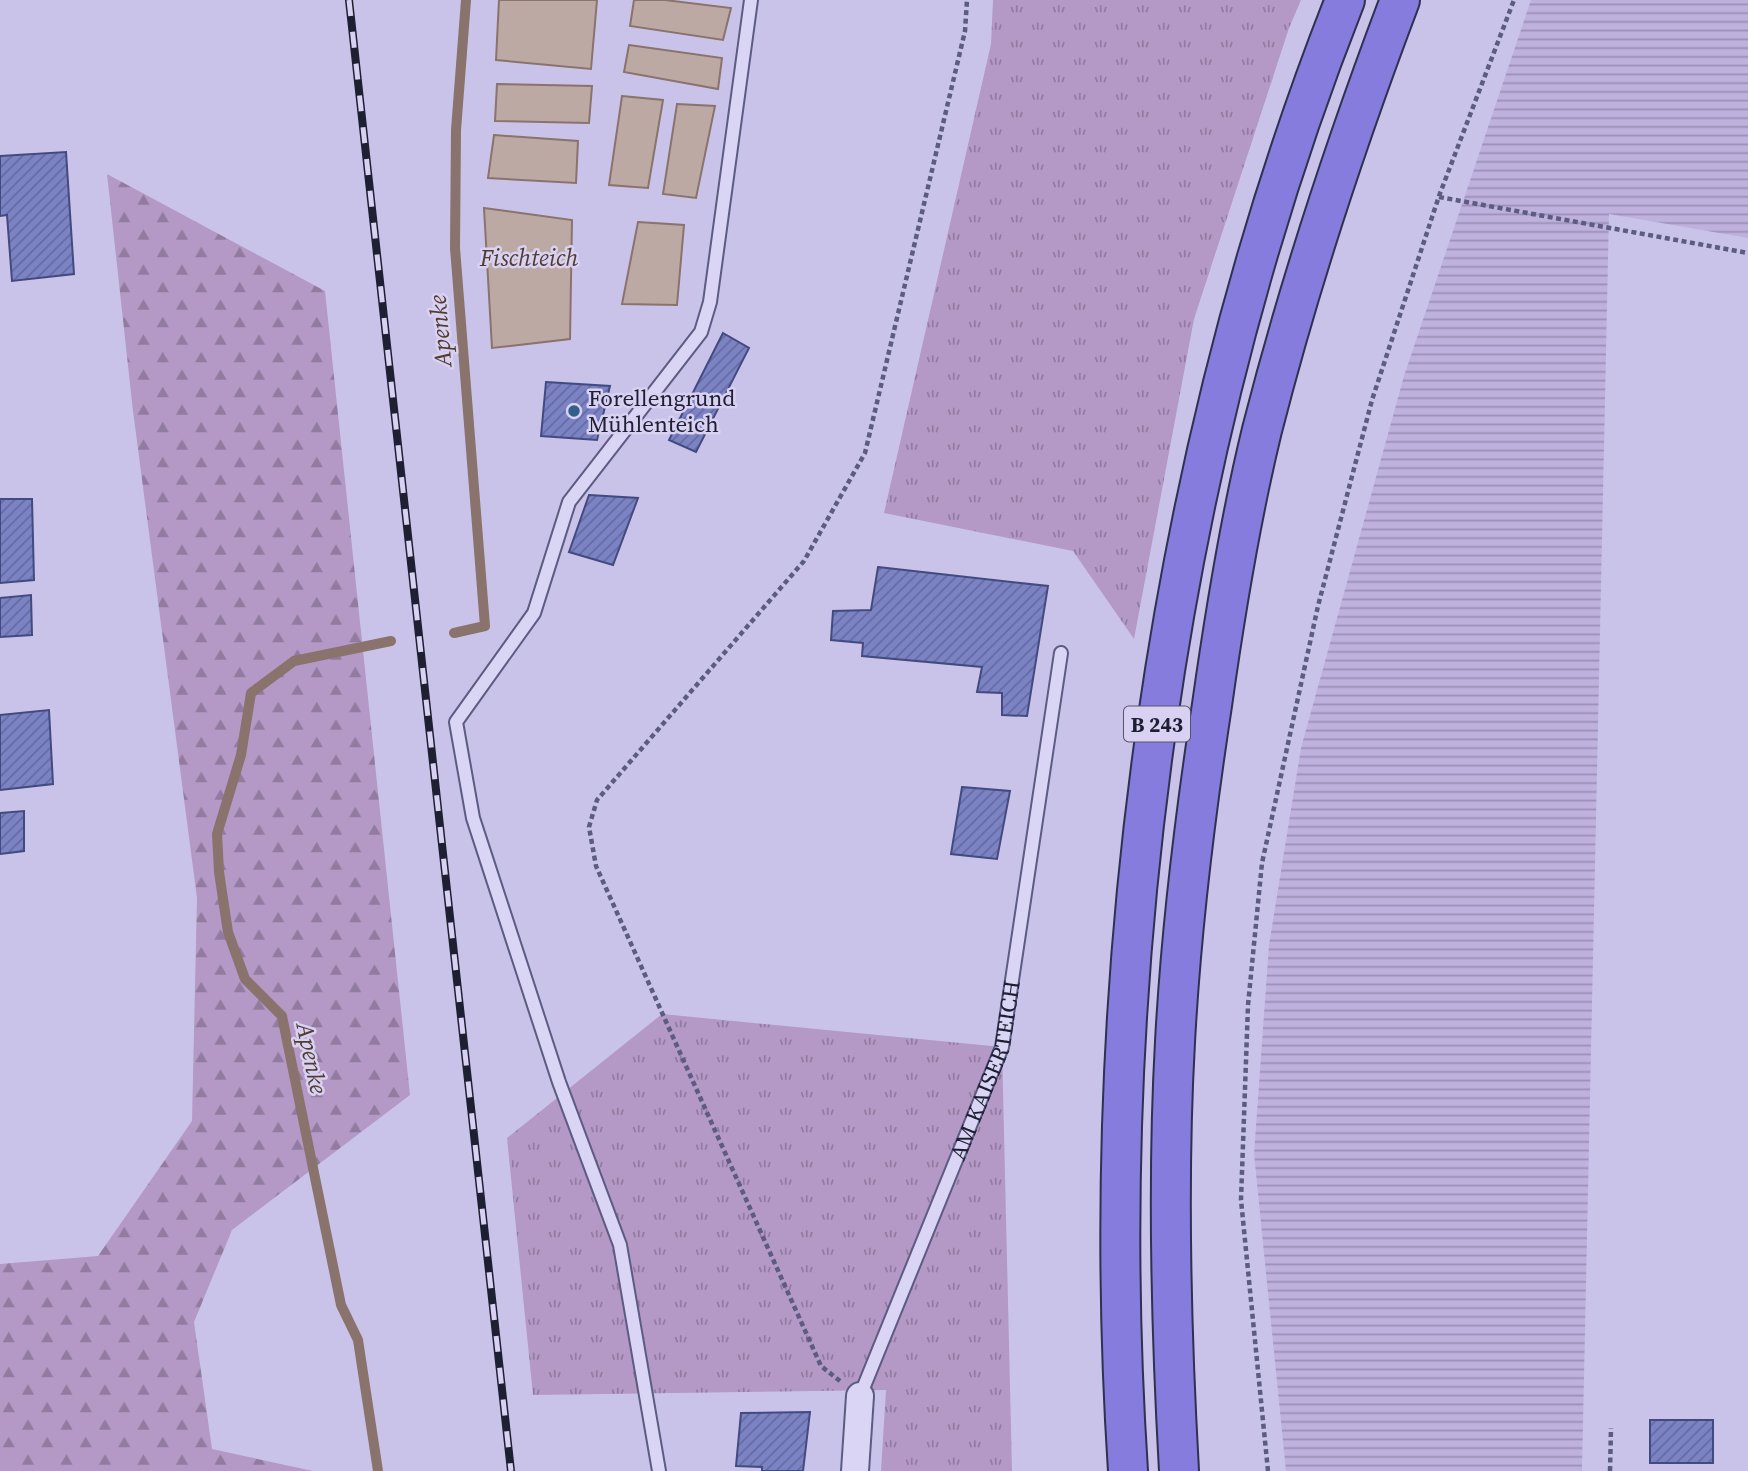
<svg xmlns="http://www.w3.org/2000/svg" width="1748" height="1471" font-family="'Source Serif 4',serif">
	<style>
		.farmland { fill: url(#farmland-rules) }
		.grass { fill: url(#grass-tufts) }
		.forest { fill: url(#forest-firs) }
		.water { fill: #bda9a4; stroke: #89736c; stroke-width: 2 }
		.lines { fill: none; stroke-linecap: round; stroke-linejoin: round }
		.stream { stroke: #89736c; stroke-width: 10 }
		.building { fill: url(#building-hatch); stroke: #434a7f; stroke-width: 2 }
		.service-casing { stroke: #5c5b82; stroke-width: 16 }
		.minor-casing { stroke: #5c5b82; stroke-width: 30 }
		.trunk-casing { stroke: #2f3150; stroke-width: 42 }
		.path { stroke: #5c5b82; stroke-width: 4.5; stroke-dasharray: 5 3.5; stroke-linecap: butt }
		.service { stroke: #dbd5f5; stroke-width: 12 }
		.minor { stroke: #dbd5f5; stroke-width: 26 }
		.trunk { stroke: #867cde; stroke-width: 38 }
		.rail-casing { stroke: #1e1f33; stroke-width: 8 }
		.rail { stroke: #d8d1f2; stroke-width: 5; stroke-dasharray: 16; stroke-linecap: butt }
		.poi-dot { fill: #31608b; stroke: #d8d1f2; stroke-width: 2.5 }
		.labels { text-anchor: middle; dominant-baseline: central; stroke-width: 5; stroke-linejoin: round; paint-order: stroke }
		.shield { fill: #d8d1f2; stroke: #56546c; stroke-width: 2 }
		.shield-label { font-size: 21px; font-weight: bold; fill: #1e1f33 }
		.poi-label { font-size: 23px; fill: #1e1f33; stroke: #d8d1f2; text-anchor: start }
		.street-label { font-size: 23px; fill: #1e1f33; stroke: #d8d1f2 }
		.water-label { font-size: 24px; font-style: italic; fill: #513d2f; stroke: #d8d1f2 }
	</style>
	<defs>
		<pattern id="farmland-rules" width="6" height="5" patternUnits="userSpaceOnUse" patternTransform="scale(1.75)"><rect width="6" height="5" fill="#bfb1de"/><path d="M0 2.5h6" fill="none" stroke="#9b8fb5"/></pattern>
		<pattern id="grass-tufts" width="24" height="20" patternUnits="userSpaceOnUse" patternTransform="scale(1.75)"><rect width="24" height="20" fill="#b498c6"/><path d="M3 7l-1-3M5 7V3M7 7l1-3M15 17l-1-3M17 17v-4M19 17l1-3" fill="none" stroke="#927ba1"/></pattern>
		<pattern id="forest-firs" width="22" height="20" patternUnits="userSpaceOnUse" patternTransform="scale(1.75)"><rect width="22" height="20" fill="#b498c6"/><path d="M5 1l3.5 6h-7zM16 11l3.5 6h-7z" fill="#927ba1"/></pattern>
		<pattern id="building-hatch" width="6" height="6" patternUnits="userSpaceOnUse" patternTransform="scale(1.75)"><rect width="6" height="6" fill="#7c83c4"/><path d="M-1 1l2-2M0 6l6-6M5 7l2-2" fill="none" stroke="#656ba0"/></pattern>
	</defs>
	<rect width="100%" height="100%" fill="#cac3e9"/>
	<path class="farmland" d="M 1531,0 L 1748,0 L 1748,238 L 1609,214 L 1582,1471 L 1286,1471 L 1254,1154 L 1269,945 L 1301,748 L 1404,376 Z"/>
	<path class="grass" d="M 993,0 L 1301,0 L 1289,28 L 1194,319 L 1134,639 L 1073,551 L 884,513 L 991,44 Z
		M 662,1014 L 1002,1047 L 1012,1471 L 881,1471 L 886,1390 L 533,1395 L 507,1138 Z"/>
	<path class="forest" d="M 107,174 L 325,291 L 410,1095 L 232,1230 L 194,1322 L 212,1449 L 313,1471 L 0,1471 L 0,1264 L 98,1256 L 192,1121 L 197,898 L 133,411 Z"/>
	<path class="water" d="M 499,0 L 597,0 L 591,69 L 496,60 Z
		M 634,0 L 665,0 L 731,8 L 723,40 L 630,26 Z
		M 629,45 L 722,58 L 718,89 L 624,72 Z
		M 497,84 L 592,86 L 589,123 L 495,121 Z
		M 622,96 L 663,100 L 648,188 L 609,185 Z
		M 677,104 L 715,106 L 696,198 L 663,194 Z
		M 494,135 L 578,141 L 576,183 L 488,178 Z
		M 484,208 L 572,220 L 570,339 L 492,348 Z
		M 638,222 L 684,225 L 677,305 L 622,304 Z"/>
	<g class="lines">
		<path class="stream" d="M 454,633 L 485,626 L 455,248 L 456,130 L 466,0
			M 378,1471 L 358,1340 L 341,1305 L 282,1016 L 245,979 L 228,932 L 219,872 L 217,834 L 241,755 L 251,693 L 294,661 L 391,641"/>
	</g>
	<path class="building" d="M 66,152 L 74,274 L 12,281 L 7,215 L 0,216 L 0,156 Z
		M 723,333 L 749,348 L 696,452 L 669,440 Z
		M 546,382 L 610,386 L 597,440 L 541,436 Z
		M 589,495 L 638,498 L 613,565 L 569,552 Z
		M 0,499 L 32,499 L 34,580 L 0,583 Z
		M 878,567 L 1048,586 L 1027,716 L 1002,715 L 1002,693 L 977,692 L 982,667 L 862,656 L 863,643 L 831,640 L 833,611 L 871,610 Z
		M 31,595 L 32,635 L 0,637 L 0,598 Z
		M 49,710 L 53,784 L 0,790 L 0,715 Z
		M 962,787 L 1010,791 L 997,859 L 951,854 Z
		M 24,811 L 24,851 L 0,854 L 0,813 Z
		M 810,1412 L 803,1471 L 762,1471 L 762,1467 L 736,1466 L 741,1413 Z
		M 1650,1420 L 1713,1420 L 1713,1463 L 1650,1463 Z"/>
	<g class="lines">
		<g class="service-casing">
			<g id="service">
				<path id="s1" d="M 860,1396 L 1002,1047 L 1061,653"/>
				<path d="M 659,1471 L 620,1245 L 559,1082 L 473,818 L 456,722 L 534,613 L 569,502 L 701,332 L 710,302 L 751,0"/>
			</g>
		</g>
		<g class="minor-casing">
			<path id="minor" d="M 855,1471 L 860,1396"/>
		</g>
		<g class="trunk-casing">
			<path id="trunk" d="M 1128,1471 C 1096,983 1165,456 1345,0
				M 1179,1471 C 1171,1328 1167,1184 1175,1042 C 1181,929 1195,816 1212,705 C 1225,613 1240,520 1262,430 C 1299,285 1347,140 1400,0"/>
		</g>
		<path class="path" d="M 1439,197 L 1748,253
			M 840,1381 L 821,1366 L 596,866 L 589,827 L 597,800 L 804,561 L 865,453 L 965,31 L 967,0
			M 1268,1471 L 1241,1200 L 1248,1005 L 1262,863 L 1318,606 L 1372,400 L 1439,196 L 1514,0
			M 1610,1471 L 1611,1428"/>
		<use href="#service" class="service"/>
		<use href="#minor" class="minor"/>
		<use href="#trunk" class="trunk"/>
		<g class="rail-casing">
			<path id="rail" d="M 349,0 L 511,1471"/>
		</g>
		<use href="#rail" class="rail"/>
	</g>
	<circle class="poi-dot" cx="574" cy="411" r="7"/>
	<g class="labels">
		<rect class="shield" x="1124" y="706.5" width="66" height="35" rx="5"/>
		<g class="shield-label">
			<text x="1157" y="724">B 243</text>
		</g>
		<g class="poi-label">
			<text x="588" y="398">Forellengrund<tspan x="588" dy="26">Mühlenteich</tspan></text>
		</g>
		<g class="street-label">
			<text stroke="none"><textPath href="#s1" startOffset="350">AM KAISERTEICH</textPath></text>
		</g>
		<g class="water-label">
			<text x="529" y="257">Fischteich</text>
			<text transform="translate(440 331) rotate(-95)">Apenke</text>
			<text transform="translate(312 1058) rotate(78)">Apenke</text>
		</g>
	</g>
</svg>
